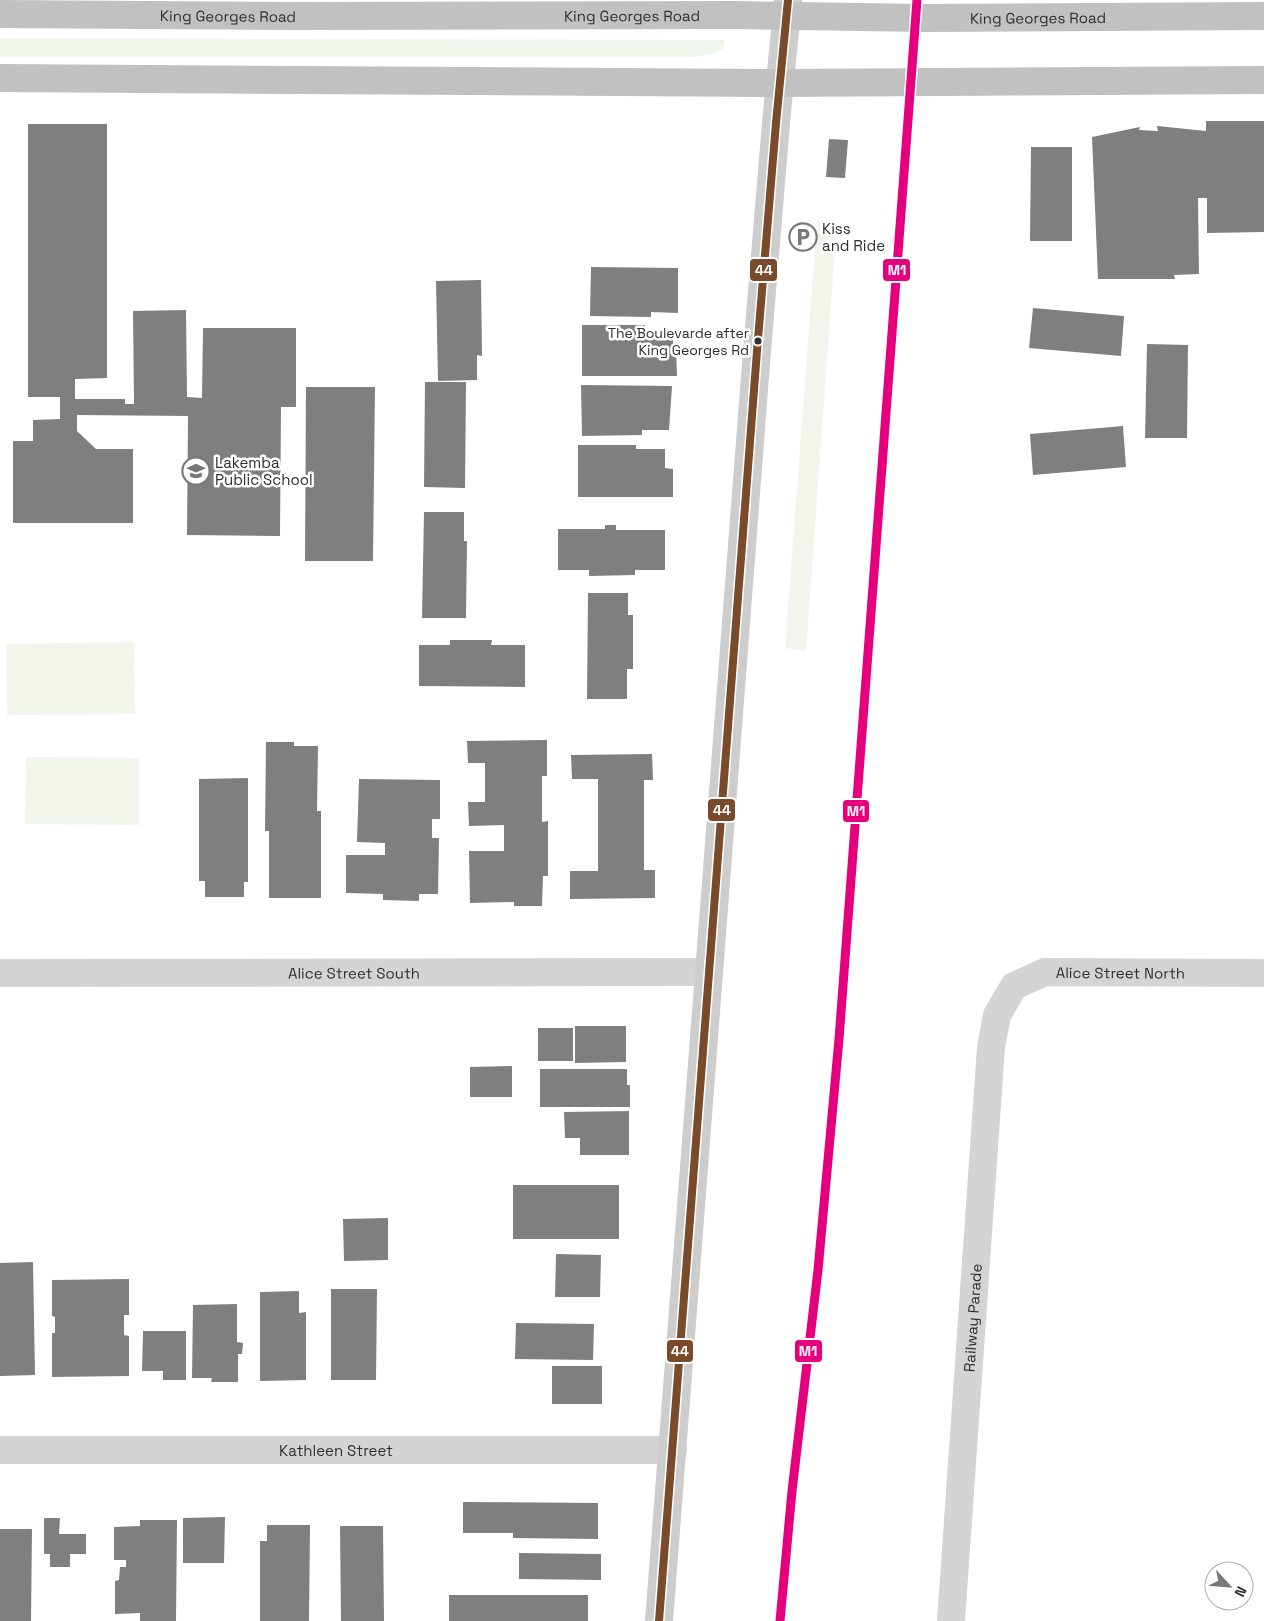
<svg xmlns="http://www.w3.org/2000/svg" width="1264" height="1621" font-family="'Space Grotesk',sans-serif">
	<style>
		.green { fill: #f2f5ec }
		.building { fill: #7f7f7f }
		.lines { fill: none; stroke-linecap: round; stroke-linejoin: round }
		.street { stroke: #d4d4d4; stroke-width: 28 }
		.secondary { stroke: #cdcdcd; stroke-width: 28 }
		.highway { stroke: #c1c1c1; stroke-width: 28 }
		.bus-1-casing { stroke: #fff; stroke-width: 11 }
		.bus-1 { stroke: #7a4b2a; stroke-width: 8 }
		.metro-1-casing { stroke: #fff; stroke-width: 12 }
		.metro-1 { stroke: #e5007d; stroke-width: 9 }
		.bus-dot { fill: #2f2f2f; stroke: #fff; stroke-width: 2 }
		.labels { text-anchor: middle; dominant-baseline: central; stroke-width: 5; stroke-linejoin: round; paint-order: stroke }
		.bus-label { font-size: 14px; fill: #2f2f2f; stroke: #fff; text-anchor: end }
		.street-label { font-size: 15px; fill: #2f2f2f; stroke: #fff }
		.poi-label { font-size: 15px; fill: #2f2f2f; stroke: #fff; text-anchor: start }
		.line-badge { stroke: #fff; stroke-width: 2 }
		.badge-label { font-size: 14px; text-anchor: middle; font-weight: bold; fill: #fff }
	</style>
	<rect width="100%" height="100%" fill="#fff"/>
	<path class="green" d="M 0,38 L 23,38 L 725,40 L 723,49 L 715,53 L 694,57 L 0,57 Z
		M 817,221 L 837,222 L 806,651 L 785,648 Z
		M 134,642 L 135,714 L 7,715 L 6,644 Z
		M 26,757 L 139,758 L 139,825 L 25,824 Z"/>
	<path class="building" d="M 1206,121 L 1264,121 L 1264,232 L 1207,233 L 1207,198 L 1198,198 L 1199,274 L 1174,275 L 1175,279 L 1098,279 L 1092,137 L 1140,127 L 1139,130 L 1158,131 L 1157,126 L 1206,131 Z
		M 28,124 L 107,124 L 107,378 L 75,379 L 75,399 L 125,399 L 125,404 L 134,404 L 133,311 L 186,310 L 187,397 L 202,398 L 203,328 L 296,328 L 296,407 L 281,407 L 280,536 L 187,535 L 188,416 L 77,415 L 77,431 L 96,449 L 133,449 L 133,523 L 13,523 L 13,441 L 33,441 L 33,420 L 60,419 L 60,397 L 28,397 Z
		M 829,139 L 848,140 L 845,178 L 826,177 Z
		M 1031,147 L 1072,147 L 1072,241 L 1030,241 Z
		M 591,267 L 678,268 L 678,313 L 651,312 L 651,317 L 590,316 Z
		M 481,280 L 482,356 L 477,355 L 477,380 L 438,381 L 436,281 Z
		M 1033,308 L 1124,316 L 1121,356 L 1029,348 Z
		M 582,325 L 645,325 L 645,330 L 673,330 L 673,349 L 676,349 L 677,376 L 582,376 Z
		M 1147,344 L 1188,345 L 1187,438 L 1145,438 Z
		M 425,382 L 466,382 L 465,488 L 424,487 Z
		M 581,385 L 672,386 L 669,430 L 642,430 L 642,435 L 582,436 Z
		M 306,387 L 375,387 L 373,561 L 305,561 Z
		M 1123,426 L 1126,467 L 1033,475 L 1030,434 Z
		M 578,445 L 636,445 L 636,449 L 665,449 L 665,468 L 673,469 L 673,497 L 578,497 Z
		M 424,512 L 464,512 L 464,541 L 467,541 L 466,618 L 422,618 Z
		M 605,525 L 616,525 L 616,530 L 665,530 L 665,570 L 635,570 L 635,575 L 589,576 L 589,570 L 558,570 L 558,529 L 605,529 Z
		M 588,593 L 628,593 L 628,615 L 633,615 L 633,669 L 627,669 L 627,699 L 587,699 Z
		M 450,640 L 492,640 L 491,645 L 525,645 L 525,687 L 419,686 L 419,645 L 450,645 Z
		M 547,740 L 547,776 L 542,776 L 542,822 L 548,821 L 548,876 L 543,876 L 542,906 L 514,906 L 514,902 L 470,903 L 469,851 L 504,851 L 504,825 L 469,826 L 468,802 L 485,802 L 485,763 L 468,763 L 467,741 Z
		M 266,742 L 294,742 L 294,746 L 318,746 L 317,811 L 321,811 L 321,898 L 269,898 L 269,831 L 265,831 Z
		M 652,754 L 653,780 L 644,780 L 644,870 L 655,870 L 655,898 L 570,899 L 570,871 L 598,871 L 598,779 L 572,779 L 571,755 Z
		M 248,778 L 248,882 L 244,882 L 244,897 L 205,897 L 205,881 L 199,881 L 199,779 Z
		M 359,779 L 440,780 L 440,819 L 432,819 L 432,838 L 439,838 L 438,894 L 419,894 L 419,901 L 383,900 L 383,894 L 346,893 L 346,855 L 385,855 L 385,843 L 357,842 Z
		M 575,1026 L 626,1026 L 626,1062 L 575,1063 Z
		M 538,1028 L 573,1028 L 573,1061 L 538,1061 Z
		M 512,1066 L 512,1097 L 470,1097 L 470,1067 Z
		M 540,1069 L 627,1069 L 627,1085 L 630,1085 L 630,1107 L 540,1107 Z
		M 629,1111 L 629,1155 L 580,1155 L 580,1138 L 565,1138 L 564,1112 Z
		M 513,1185 L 619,1185 L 619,1239 L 513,1239 Z
		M 388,1218 L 388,1260 L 344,1261 L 343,1219 Z
		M 556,1254 L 601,1255 L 600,1297 L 555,1297 Z
		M 33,1262 L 35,1375 L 0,1376 L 0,1263 Z
		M 129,1279 L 129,1315 L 124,1315 L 124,1335 L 129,1336 L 129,1376 L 52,1377 L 52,1333 L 55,1333 L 55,1317 L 52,1316 L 52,1280 Z
		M 331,1289 L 377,1289 L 376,1380 L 331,1380 Z
		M 299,1291 L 299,1313 L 306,1312 L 306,1380 L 260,1381 L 260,1292 Z
		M 237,1304 L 237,1342 L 243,1343 L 242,1354 L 238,1354 L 238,1382 L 211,1382 L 212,1378 L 192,1378 L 193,1305 Z
		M 516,1323 L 594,1324 L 593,1360 L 515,1359 Z
		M 143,1331 L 186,1331 L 186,1380 L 163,1380 L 163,1371 L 142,1371 Z
		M 552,1366 L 602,1366 L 602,1404 L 552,1404 Z
		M 463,1502 L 598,1503 L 598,1539 L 513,1538 L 513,1533 L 463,1533 Z
		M 225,1517 L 224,1563 L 183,1563 L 183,1518 Z
		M 44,1518 L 60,1518 L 59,1534 L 86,1534 L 86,1554 L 70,1554 L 70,1567 L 50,1567 L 50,1554 L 44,1554 Z
		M 140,1520 L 177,1520 L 176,1621 L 140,1621 L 140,1613 L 115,1614 L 115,1581 L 119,1580 L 120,1567 L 126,1567 L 126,1560 L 114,1560 L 114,1527 L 140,1526 Z
		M 267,1525 L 310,1525 L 309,1621 L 260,1621 L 260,1541 L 267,1541 Z
		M 340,1526 L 383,1526 L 384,1621 L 341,1621 Z
		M 0,1529 L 32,1529 L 31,1621 L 0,1621 Z
		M 519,1553 L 601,1554 L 601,1580 L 519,1579 Z
		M 449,1595 L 588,1595 L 588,1621 L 449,1621 Z"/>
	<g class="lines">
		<g class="street">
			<path id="s1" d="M 0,973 L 709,972"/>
			<path id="s2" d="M 0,1450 L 673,1450"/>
			<path id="s3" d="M 951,1621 L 991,1047 L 997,1015 L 1014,986 L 1045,972 L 1264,973"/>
		</g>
		<path class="secondary" d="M 659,1621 L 757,351 L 776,123 L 788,0"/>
		<g class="highway">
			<path id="s4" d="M 0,14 L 298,16 L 736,15 L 923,18 L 1264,16"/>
			<path d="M 0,78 L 780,83 L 1264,80"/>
		</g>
		<g class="bus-1-casing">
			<path id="bus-1" d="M 659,1621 L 757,351 L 776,123 L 788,0"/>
		</g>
		<use href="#bus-1" class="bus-1"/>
		<g class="metro-1-casing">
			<path id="metro-1" d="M 780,1621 L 792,1491 L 818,1270 L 839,1039 L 917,0"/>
		</g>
		<use href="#metro-1" class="metro-1"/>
	</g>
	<defs>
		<g id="parking-ring" transform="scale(1.4375)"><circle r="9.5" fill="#fff" stroke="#787878" stroke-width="1.5"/><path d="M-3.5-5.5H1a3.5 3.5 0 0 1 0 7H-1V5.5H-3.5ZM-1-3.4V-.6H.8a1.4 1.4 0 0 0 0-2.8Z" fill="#787878"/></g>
		<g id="school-ring" transform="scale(1.4375)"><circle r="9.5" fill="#fff" stroke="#787878" stroke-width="1.5"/><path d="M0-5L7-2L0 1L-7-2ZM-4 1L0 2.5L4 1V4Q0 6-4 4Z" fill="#787878"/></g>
	</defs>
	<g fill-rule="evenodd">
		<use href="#parking-ring" x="803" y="237"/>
		<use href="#school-ring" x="196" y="471"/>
	</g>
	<circle class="bus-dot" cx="758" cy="341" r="4.5"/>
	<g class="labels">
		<g class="bus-label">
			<text x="749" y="333">The Boulevarde after<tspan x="749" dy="17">King Georges Rd</tspan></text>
		</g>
		<g class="street-label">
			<text stroke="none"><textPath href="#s4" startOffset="228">King Georges Road</textPath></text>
			<text stroke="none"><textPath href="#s4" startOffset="632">King Georges Road</textPath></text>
			<text stroke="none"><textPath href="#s4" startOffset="1038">King Georges Road</textPath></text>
			<text stroke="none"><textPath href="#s1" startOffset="354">Alice Street South</textPath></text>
			<text stroke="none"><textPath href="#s3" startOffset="751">Alice Street North</textPath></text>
			<text stroke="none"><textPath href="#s3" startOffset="304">Railway Parade</textPath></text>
			<text stroke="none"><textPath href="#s2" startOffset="336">Kathleen Street</textPath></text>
		</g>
		<g class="poi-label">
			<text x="822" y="228">Kiss<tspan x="822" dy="17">and Ride</tspan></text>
			<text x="215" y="462">Lakemba<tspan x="215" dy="17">Public School</tspan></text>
		</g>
	</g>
	<g class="line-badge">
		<rect x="749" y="258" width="29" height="24" rx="5" fill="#7a4b2a"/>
		<rect x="882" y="258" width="29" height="24" rx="5" fill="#e5007d"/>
		<rect x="707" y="798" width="29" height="24" rx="5" fill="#7a4b2a"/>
		<rect x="842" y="799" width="28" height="24" rx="5" fill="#e5007d"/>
		<rect x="666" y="1339" width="28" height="24" rx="5" fill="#7a4b2a"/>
		<rect x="794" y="1339" width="29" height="24" rx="5" fill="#e5007d"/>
	</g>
	<g class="badge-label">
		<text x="764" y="275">44</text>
		<text x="897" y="275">M1</text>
		<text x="722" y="815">44</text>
		<text x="856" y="816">M1</text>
		<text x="680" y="1356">44</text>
		<text x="808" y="1356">M1</text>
	</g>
	<g transform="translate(1229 1586) rotate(116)"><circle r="24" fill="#ffffff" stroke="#acacac"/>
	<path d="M0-4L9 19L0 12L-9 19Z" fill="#787878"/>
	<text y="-8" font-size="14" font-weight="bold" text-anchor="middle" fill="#2f2f2f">N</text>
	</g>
</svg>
